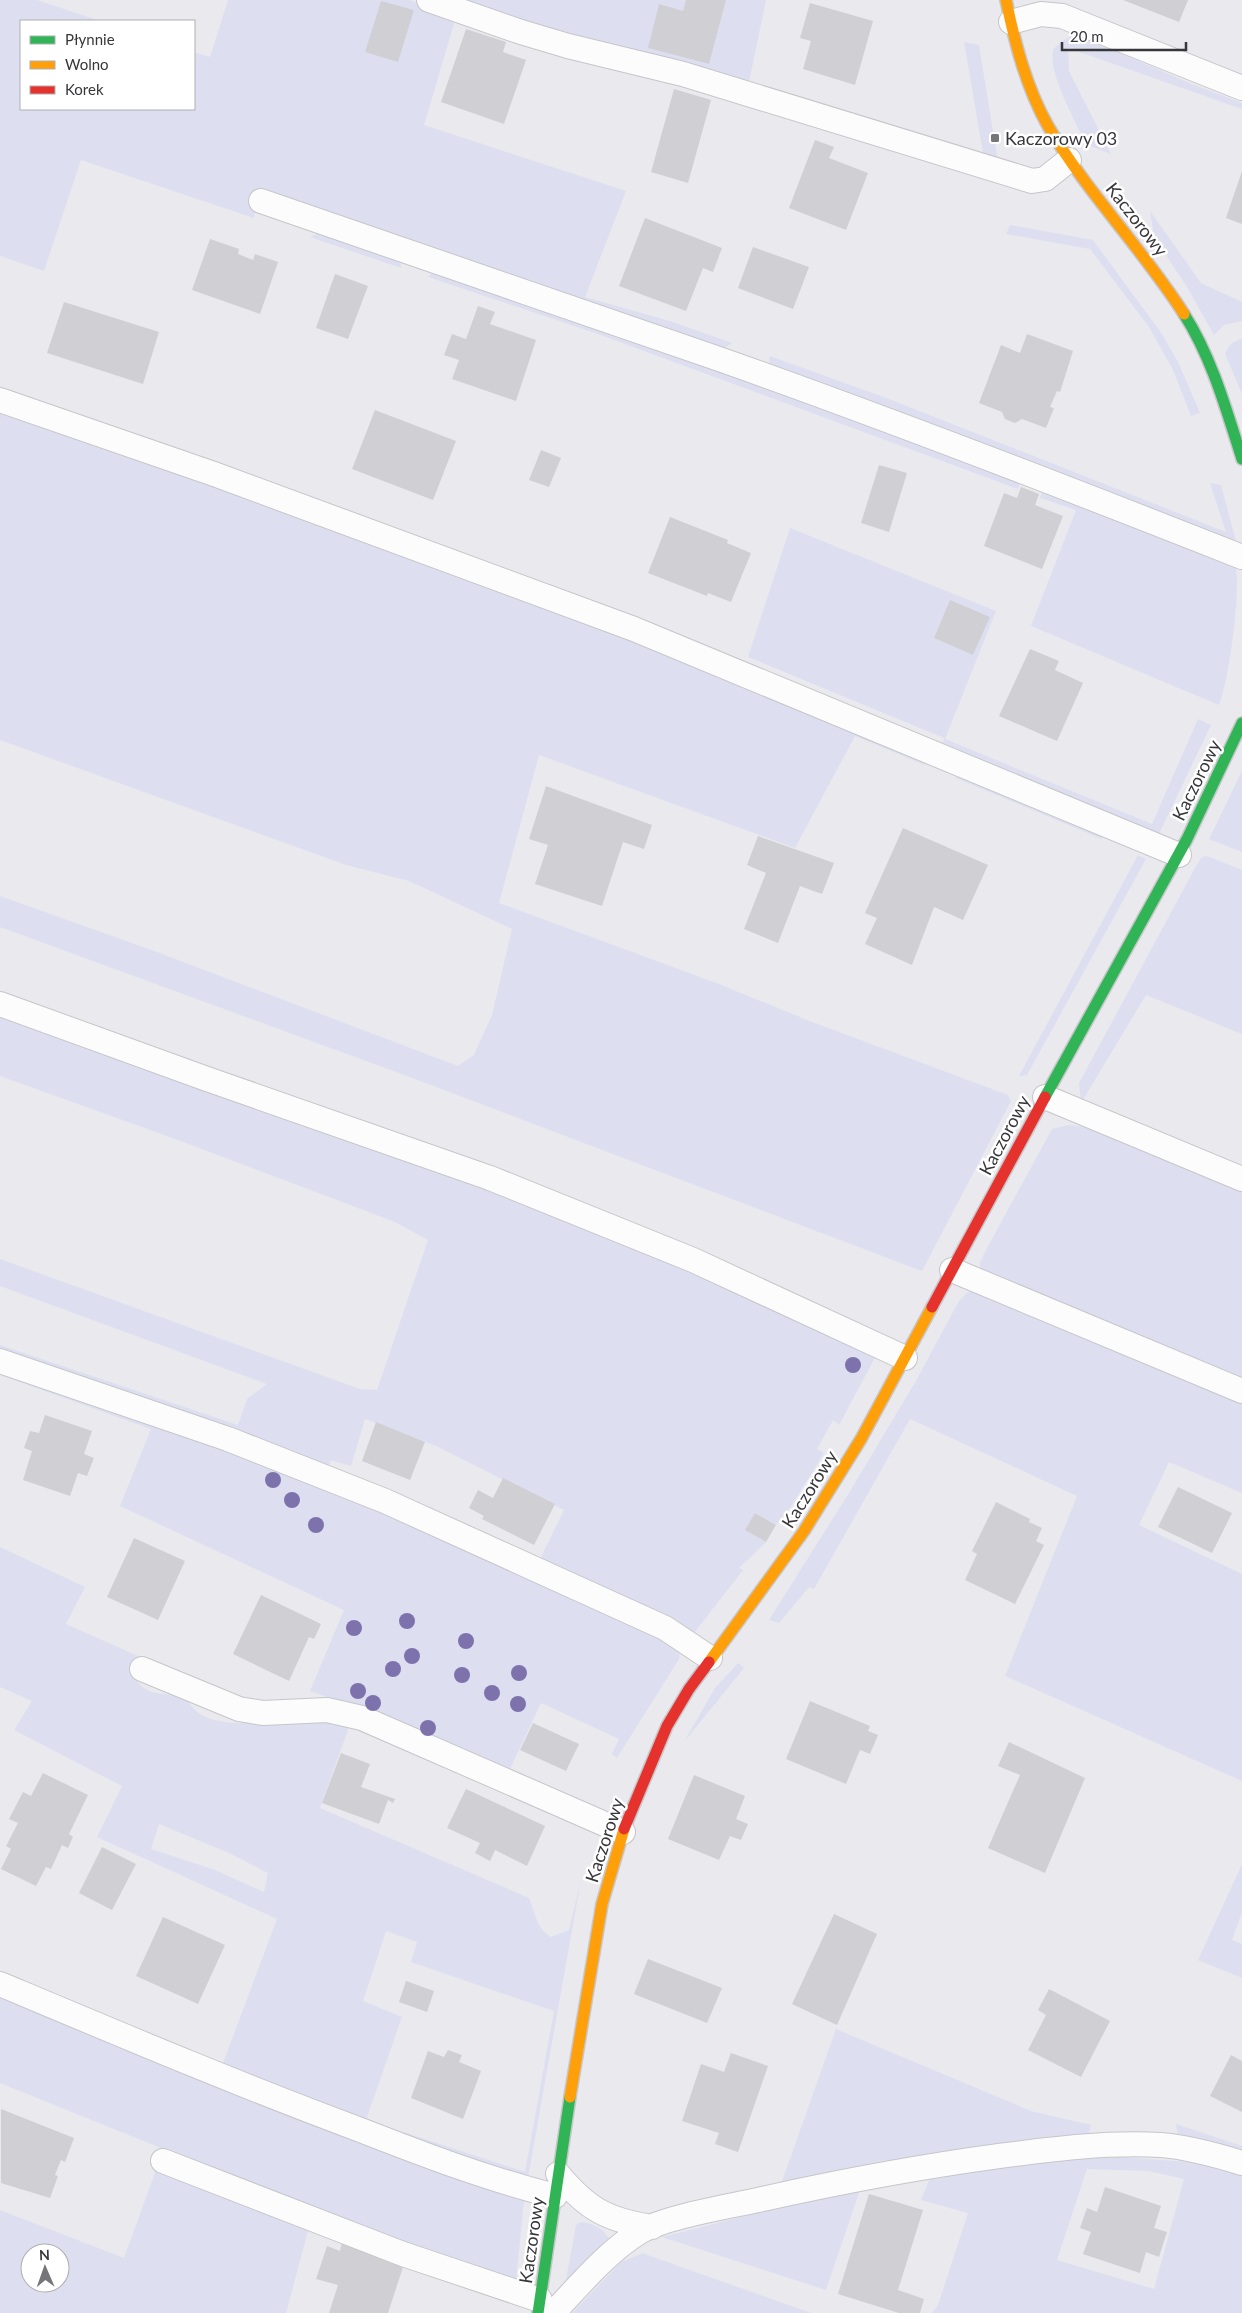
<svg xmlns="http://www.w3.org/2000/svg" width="1242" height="2313" font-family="Lato,sans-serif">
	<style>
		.green { fill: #dddff1; fill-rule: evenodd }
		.building { fill: #d0d0d4 }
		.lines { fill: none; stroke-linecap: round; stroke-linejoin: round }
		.lane-casing { stroke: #c6c6ca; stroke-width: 26 }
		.fast-casing { stroke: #c6c6ca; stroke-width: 14 }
		.slow-casing { stroke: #c6c6ca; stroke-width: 14 }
		.jam-casing { stroke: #c6c6ca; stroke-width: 14 }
		.lane { stroke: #fcfcfc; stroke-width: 24 }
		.fast { stroke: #30b455; stroke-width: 11 }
		.slow { stroke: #ff9f0a; stroke-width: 11 }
		.jam { stroke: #e5322d; stroke-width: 11 }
		.tree { fill: #7e72ad }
		.poi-dot { fill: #75757a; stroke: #fff; stroke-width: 2 }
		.labels { text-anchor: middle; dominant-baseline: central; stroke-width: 5; stroke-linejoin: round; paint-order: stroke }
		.poi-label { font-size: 18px; fill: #37373b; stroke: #fff; text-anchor: start }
		.street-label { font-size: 18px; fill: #37373b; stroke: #fff }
	</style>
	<rect width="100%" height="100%" fill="#e9e9ee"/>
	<path class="green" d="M 0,0 L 37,0 L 100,21 L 21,21 L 21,109 L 194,109 L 194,52 L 210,57 L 228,0 L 409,0 L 456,17 L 424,125 L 626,191 L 585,297 L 673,322 L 732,343 L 719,351 L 257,189 L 254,218 L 81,160 L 44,271 L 0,256 Z
		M 450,0 L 766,0 L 749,82 L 983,153 L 964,42 L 979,45 L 998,162 Z
		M 1070,37 L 1079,37 L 1091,41 L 1192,84 L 1242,103 L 1242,109 L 1068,48 L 1069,71 L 1111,154 L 1090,146 L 1083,138 C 1075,121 1045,66 1054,49 C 1058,43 1065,40 1070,37 Z
		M 1150,211 L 1201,283 L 1242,302 L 1242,321 L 1224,325 L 1214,335 L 1187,287 L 1154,237 Z
		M 1010,225 L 1093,240 L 1162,334 L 1178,362 L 1200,413 L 1191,416 L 1173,370 L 1149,327 L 1090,249 L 1006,234 Z
		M 325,230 L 401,256 L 401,268 L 310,237 Z
		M 436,269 L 696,358 L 1235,565 C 1242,584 1229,681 1219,705 L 1031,626 L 1076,510 L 1040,498 L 1042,492 L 1020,484 L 1018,489 L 598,334 L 428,277 Z
		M 1242,339 L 1242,394 L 1225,354 C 1229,345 1232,341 1242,339 Z
		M 770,356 L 889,399 L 1226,532 L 1210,483 L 1221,485 L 1237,545 L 772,366 L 769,362 Z
		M 0,408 L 355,532 L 927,756 L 925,765 L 855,736 L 795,848 L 539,755 L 499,903 L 719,984 L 807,1020 L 1008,1095 L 1011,1101 L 922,1271 L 407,1076 L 0,927 L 0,896 L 157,952 L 458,1066 L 474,1055 L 492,1015 L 512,929 L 409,881 L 346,865 L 0,740 Z
		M 790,528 L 996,611 L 945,739 L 1152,824 L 1198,719 L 1211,725 L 1159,834 L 943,743 L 944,738 L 748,657 Z
		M 961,771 L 1103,832 L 1102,839 L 956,778 Z
		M 1242,771 L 1242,852 L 1209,839 Z
		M 1138,855 L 1146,859 L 1027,1075 L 1019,1076 Z
		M 1207,856 L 1242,870 L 1242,1034 L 1146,995 L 1081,1103 L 1079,1083 L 1195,868 L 1202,857 Z
		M 0,1011 L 635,1243 L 877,1354 L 839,1425 L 833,1420 L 817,1449 L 824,1453 L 790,1508 L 776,1525 L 755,1513 L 746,1530 L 766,1542 L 739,1568 L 743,1570 L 694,1633 L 483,1536 L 479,1529 L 540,1559 L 564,1510 L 436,1446 L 365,1419 L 351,1466 L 331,1460 L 327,1470 L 0,1354 L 0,1345 L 238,1425 L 247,1399 L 267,1384 L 0,1286 L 0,1259 L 360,1389 L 377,1390 L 428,1240 L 395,1222 L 178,1140 L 0,1076 Z
		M 1069,1125 L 1083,1127 L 1242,1189 L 1242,1382 L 980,1269 L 980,1262 L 987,1248 L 1052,1129 Z
		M 981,1290 L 1242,1398 L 1242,1493 L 1169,1462 L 1139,1525 L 1242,1574 L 1242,1781 L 1005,1676 L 1077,1496 L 910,1419 L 814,1589 L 809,1587 L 779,1623 L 769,1620 L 852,1488 L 917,1379 L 959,1301 L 968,1292 Z
		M 0,1368 L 313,1479 L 652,1629 L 680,1650 L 679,1659 L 617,1758 L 612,1754 L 619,1739 L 541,1703 L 509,1771 L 361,1709 L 310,1691 L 344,1610 L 120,1506 L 151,1429 L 0,1375 Z
		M 0,1547 L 85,1587 L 66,1624 L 165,1668 L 133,1674 C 147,1701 163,1689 187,1699 C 206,1741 291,1714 328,1719 C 338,1720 350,1726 360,1730 C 387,1739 414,1749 440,1758 L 444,1768 L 349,1727 L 320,1808 L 529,1898 C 535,1913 537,1929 551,1937 L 569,1930 L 581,1879 L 528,2178 L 404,2136 L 403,2132 L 525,2172 L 554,2011 L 411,1962 L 417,1942 L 386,1931 L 363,2001 L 402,2017 L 366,2120 L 180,2050 L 223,2063 L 277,1919 L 97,1837 L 122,1786 L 14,1730 L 32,1701 L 0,1687 ZM 159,1824 L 229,1853 L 268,1873 L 264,1892 L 215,1870 L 151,1849 Z
		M 738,1663 L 744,1668 L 684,1742 L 715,1688 Z
		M 1242,1864 L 1242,1912 L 1232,1940 L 1242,1944 L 1242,1978 L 1198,1960 Z
		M 0,1993 L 494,2187 L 524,2200 L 516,2282 L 314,2210 L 0,2083 Z
		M 836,2029 L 1031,2111 L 1091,2125 L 1087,2141 L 881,2161 L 780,2187 Z
		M 1176,2124 L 1242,2146 L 1242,2156 L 1178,2138 Z
		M 1120,2157 L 1189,2162 L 1242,2175 L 1242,2313 L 932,2313 L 938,2305 L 968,2213 L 921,2200 L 929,2180 L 919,2180 L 934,2172 L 1059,2159 ZM 1087,2169 L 1149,2171 L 1184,2179 L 1154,2289 L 1057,2260 Z
		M 156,2170 L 308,2231 L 286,2313 L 0,2313 L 0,2210 L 124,2258 ZM 30,2253 L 60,2253 L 60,2283 L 30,2283 Z
		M 861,2187 L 826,2290 L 662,2237 Z
		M 581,2222 C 594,2224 604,2228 610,2241 L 570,2284 L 566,2280 L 576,2225 Z
		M 643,2253 L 656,2258 L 811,2313 L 572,2313 L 621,2262 Z"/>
	<path class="building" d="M 686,0 L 726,0 L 709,64 L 648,48 L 659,4 L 683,11 Z
		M 1123,0 L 1188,0 L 1179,22 Z
		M 381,1 L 414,10 L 398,62 L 365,52 Z
		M 810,3 L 873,21 L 855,85 L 803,69 L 811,41 L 800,38 Z
		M 466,29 L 506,42 L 503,52 L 526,60 L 504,124 L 441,102 Z
		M 674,89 L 711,100 L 688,183 L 651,172 Z
		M 815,140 L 834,147 L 829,158 L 868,173 L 846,230 L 789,208 Z
		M 1242,171 L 1242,224 L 1226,218 Z
		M 645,218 L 722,248 L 713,272 L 703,268 L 686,311 L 619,286 Z
		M 210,239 L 239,249 L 238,254 L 253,260 L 255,254 L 278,262 L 260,314 L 192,290 Z
		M 753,247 L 809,267 L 793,309 L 738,288 Z
		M 335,274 L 368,286 L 348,339 L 316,328 Z
		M 64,302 L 159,332 L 143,384 L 47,353 Z
		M 478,306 L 495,312 L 490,324 L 536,340 L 516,401 L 452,379 L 459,360 L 444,355 L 452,334 L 466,339 Z
		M 1027,334 L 1073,351 L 1060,392 L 1057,391 L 1050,407 L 1054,408 L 1046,428 L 1022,419 L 1015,423 L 1005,419 L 1002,412 L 979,403 L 1001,345 L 1020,353 Z
		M 375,410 L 456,441 L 433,500 L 352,469 Z
		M 541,450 L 561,458 L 549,487 L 529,480 Z
		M 879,465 L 907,473 L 889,532 L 861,523 Z
		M 1021,487 L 1039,494 L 1035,505 L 1063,516 L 1042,569 L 984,546 L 1004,493 L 1017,498 Z
		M 670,517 L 728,540 L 727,543 L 751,553 L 731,602 L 708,593 L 707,596 L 648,573 Z
		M 950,600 L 990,617 L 973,655 L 934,638 Z
		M 1030,649 L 1059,661 L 1055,670 L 1083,683 L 1057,741 L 999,716 Z
		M 546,786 L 652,825 L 644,849 L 623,842 L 602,906 L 535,884 L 548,845 L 529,839 Z
		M 903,828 L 988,865 L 963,920 L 934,907 L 912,965 L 865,944 L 877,918 L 865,913 Z
		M 758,836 L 834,863 L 822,894 L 800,886 L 778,943 L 744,929 L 766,873 L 747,865 Z
		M 45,1415 L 92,1431 L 84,1454 L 94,1458 L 87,1476 L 78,1473 L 70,1496 L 23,1480 L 32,1451 L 24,1448 L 30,1431 L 39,1433 Z
		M 376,1422 L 425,1442 L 410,1480 L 362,1461 Z
		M 503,1478 L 555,1504 L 534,1545 L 482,1519 L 484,1516 L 469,1508 L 478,1490 L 493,1498 Z
		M 1178,1487 L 1232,1513 L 1212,1553 L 1158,1527 Z
		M 996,1502 L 1030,1519 L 1029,1522 L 1042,1528 L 1036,1541 L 1044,1545 L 1015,1604 L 965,1580 L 977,1554 L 972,1551 Z
		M 755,1513 L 776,1525 L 766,1542 L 745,1530 Z
		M 134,1538 L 185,1561 L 158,1620 L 107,1597 Z
		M 261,1595 L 321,1624 L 314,1639 L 309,1637 L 289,1681 L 233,1654 Z
		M 810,1701 L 870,1726 L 868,1731 L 878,1735 L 870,1754 L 860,1750 L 846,1784 L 786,1759 Z
		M 533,1723 L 579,1744 L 566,1771 L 520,1750 Z
		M 1009,1742 L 1085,1778 L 1045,1873 L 988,1848 L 1020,1775 L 998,1766 Z
		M 341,1753 L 370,1764 L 361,1787 L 395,1799 L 393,1803 L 388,1800 L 379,1824 L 322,1803 Z
		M 43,1773 L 88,1795 L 69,1834 L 73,1837 L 68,1848 L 62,1845 L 51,1869 L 46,1867 L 36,1886 L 1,1869 L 11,1849 L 6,1846 L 18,1823 L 9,1819 L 23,1792 L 31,1796 Z
		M 694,1775 L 745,1796 L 736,1819 L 748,1824 L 741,1840 L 730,1836 L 719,1860 L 668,1839 Z
		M 466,1789 L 545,1826 L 527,1866 L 495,1850 L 490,1861 L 475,1853 L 480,1843 L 447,1828 Z
		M 102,1847 L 136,1864 L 112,1910 L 79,1893 Z
		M 834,1914 L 877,1934 L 837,2025 L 792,2004 Z
		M 163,1917 L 225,1945 L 198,2004 L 136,1976 Z
		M 648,1959 L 722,1988 L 707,2023 L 634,1994 Z
		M 406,1981 L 434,1991 L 427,2012 L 399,2002 Z
		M 1049,1989 L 1110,2021 L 1081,2077 L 1028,2050 L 1046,2015 L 1038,2010 Z
		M 448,2050 L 462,2055 L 459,2062 L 481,2071 L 463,2119 L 411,2098 L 428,2051 L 444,2057 Z
		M 731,2053 L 768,2066 L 738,2152 L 715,2144 L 719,2133 L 682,2121 L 701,2064 L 724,2072 Z
		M 1231,2055 L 1242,2061 L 1242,2112 L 1210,2096 Z
		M 1,2109 L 74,2138 L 65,2162 L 61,2160 L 55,2175 L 58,2176 L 50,2198 L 1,2183 Z
		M 1105,2187 L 1161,2206 L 1154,2228 L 1167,2232 L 1159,2257 L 1146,2252 L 1140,2273 L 1083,2254 L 1091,2232 L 1080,2228 L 1087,2208 L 1097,2212 Z
		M 869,2194 L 923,2210 L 898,2290 L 924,2299 L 920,2313 L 899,2313 L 838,2294 Z
		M 342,2242 L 404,2264 L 388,2313 L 329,2313 L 338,2285 L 316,2279 L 327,2246 L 340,2251 Z"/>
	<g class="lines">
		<g class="lane-casing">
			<path id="lane" d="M 429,0 L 521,32 L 568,46 L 683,74 L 1032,181 L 1045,179 L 1069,160
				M 1011,22 L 1041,14 L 1062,16 L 1242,88
				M 261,201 C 414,255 569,306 722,360 C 897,422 1070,489 1242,557
				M 0,400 L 214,474 L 634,629 L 1179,855
				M 0,1004 L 207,1079 L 490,1178 L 693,1260 L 905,1358
				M 1045,1097 L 1242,1179
				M 952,1270 L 1242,1391
				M 0,1361 L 228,1439 L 385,1501 L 665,1628 L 710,1658
				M 142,1669 L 239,1709 L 263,1713 L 327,1710 L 362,1718 L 623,1832
				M 0,1984 C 119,2034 237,2084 358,2129 C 422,2154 487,2179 555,2196
				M 163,2161 L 403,2254 L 540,2300
				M 558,2174 C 587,2209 607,2220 652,2227
				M 553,2313 C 578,2287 607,2252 638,2233 C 664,2217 726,2207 758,2200 C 838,2182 918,2167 999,2156 C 1052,2149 1107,2142 1161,2145 C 1188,2147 1216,2155 1242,2163"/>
		</g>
		<g class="fast-casing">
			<path id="fast" d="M 1184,314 C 1212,358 1226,409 1242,459
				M 1045,1097 L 1187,839 L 1242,723
				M 538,2313 L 570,2097"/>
		</g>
		<g class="slow-casing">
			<path id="slow" d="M 1006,0 C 1015,43 1026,87 1048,126 C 1087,193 1142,248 1184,314
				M 709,1662 L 804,1531 L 861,1439 L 932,1307
				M 570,2097 L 602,1904 L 624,1829"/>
		</g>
		<g class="jam-casing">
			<path id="jam" d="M 932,1307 L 1045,1097
				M 624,1829 L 667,1726 L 689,1689 L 709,1662"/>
		</g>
		<use href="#lane" class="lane"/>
		<use href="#fast" class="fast"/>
		<use href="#slow" class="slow"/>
		<use href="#jam" class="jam"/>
	</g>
	<g class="tree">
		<circle cx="853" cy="1365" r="8"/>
		<circle cx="273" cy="1480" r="8"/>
		<circle cx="292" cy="1500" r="8"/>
		<circle cx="316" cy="1525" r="8"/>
		<circle cx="407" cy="1621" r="8"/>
		<circle cx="354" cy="1628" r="8"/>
		<circle cx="466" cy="1641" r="8"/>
		<circle cx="412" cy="1656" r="8"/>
		<circle cx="393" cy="1669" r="8"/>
		<circle cx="519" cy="1673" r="8"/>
		<circle cx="462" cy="1675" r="8"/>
		<circle cx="358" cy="1691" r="8"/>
		<circle cx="492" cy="1693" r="8"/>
		<circle cx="373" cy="1703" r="8"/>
		<circle cx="518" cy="1704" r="8"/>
		<circle cx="428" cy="1728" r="8"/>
	</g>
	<rect class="poi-dot" x="990" y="133" width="10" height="10" rx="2.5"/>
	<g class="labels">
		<g class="poi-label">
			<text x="1005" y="138">Kaczorowy 03</text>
		</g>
		<g class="street-label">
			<text transform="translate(1137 219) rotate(52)">Kaczorowy</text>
			<text transform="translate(1196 780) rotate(-64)">Kaczorowy</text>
			<text transform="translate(1004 1135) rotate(-62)">Kaczorowy</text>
			<text transform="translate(809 1489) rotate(-58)">Kaczorowy</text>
			<text transform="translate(604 1840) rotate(-72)">Kaczorowy</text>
			<text transform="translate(531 2240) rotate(-82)">Kaczorowy</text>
		</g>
	</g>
	<rect x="20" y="20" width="175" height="90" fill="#ffffff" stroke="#afafb1"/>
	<rect x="30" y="36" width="25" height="8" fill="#30b455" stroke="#afafb1"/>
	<text x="65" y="45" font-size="15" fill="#37373b">Płynnie</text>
	<rect x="30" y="61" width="25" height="8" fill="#ff9f0a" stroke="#afafb1"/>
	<text x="65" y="70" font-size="15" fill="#37373b">Wolno</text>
	<rect x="30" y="86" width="25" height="8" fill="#e5322d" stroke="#afafb1"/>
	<text x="65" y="95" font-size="15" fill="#37373b">Korek</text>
	<g transform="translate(45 2268) rotate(358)"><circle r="24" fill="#ffffff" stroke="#afafb1"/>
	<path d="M0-4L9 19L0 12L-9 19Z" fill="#75757a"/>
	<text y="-8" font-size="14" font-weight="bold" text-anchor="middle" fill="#37373b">N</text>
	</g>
	<path d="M1062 42v8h124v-8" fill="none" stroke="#37373b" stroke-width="2.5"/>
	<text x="1070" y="42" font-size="15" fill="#37373b" stroke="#ffffff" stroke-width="4" paint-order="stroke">20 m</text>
</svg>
